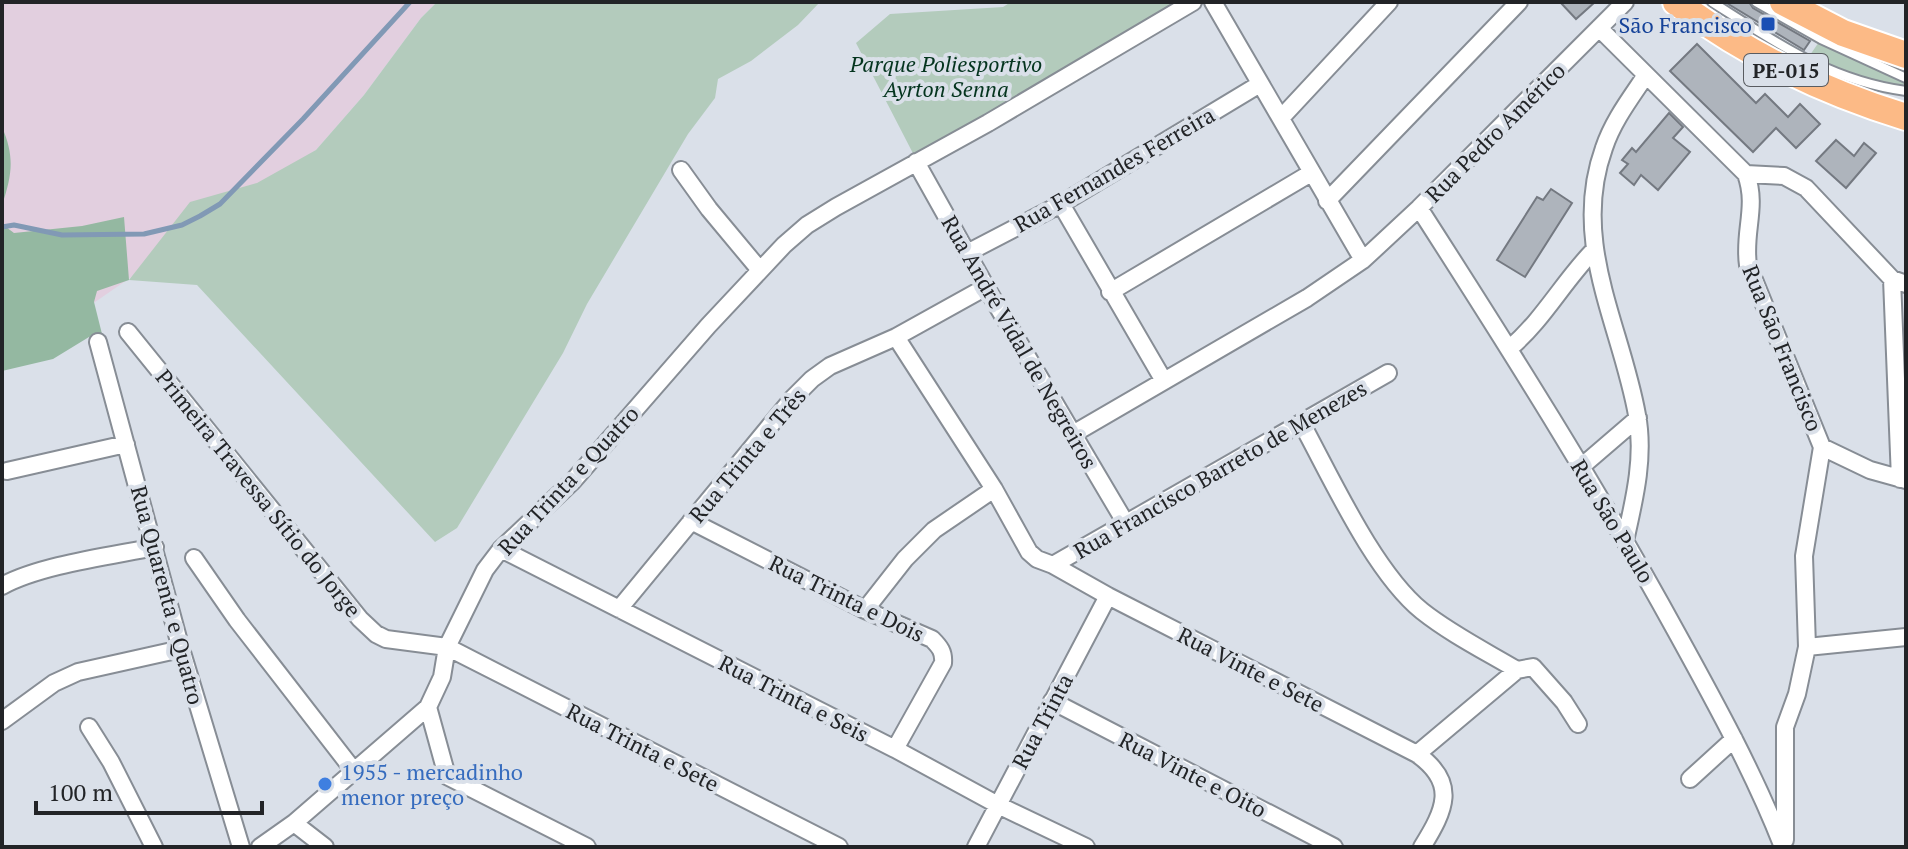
<svg xmlns="http://www.w3.org/2000/svg" width="1908" height="849" font-family="'PT Serif',serif">
	<style>
		.industrial { fill: #e2cfdf }
		.green { fill: #b3cbbc }
		.forest { fill: #94b8a1 }
		.lines { fill: none; stroke-linecap: round; stroke-linejoin: round }
		.stream { stroke: #8199b5; stroke-width: 5 }
		.building { fill: #aeb4bc; stroke: #747981; stroke-width: 2 }
		.service-casing { stroke: #878d95; stroke-width: 12 }
		.minor-casing { stroke: #878d95; stroke-width: 20 }
		.trunk-casing { stroke: #fff; stroke-width: 30 }
		.service { stroke: #fff; stroke-width: 8 }
		.minor { stroke: #fff; stroke-width: 16 }
		.trunk { stroke: #fcba86; stroke-width: 26 }
		.transit-dot { fill: #1a4fb4; stroke: #dae0e9; stroke-width: 3 }
		.shop-dot { fill: #3f7fe0; stroke: #dae0e9; stroke-width: 3 }
		.labels { text-anchor: middle; dominant-baseline: central; stroke-width: 8; stroke-linejoin: round; paint-order: stroke }
		.shield { fill: #dae0e9; stroke: #595c61; stroke-width: 2 }
		.shield-label { font-size: 20px; font-weight: bold; fill: #222427 }
		.transit-label { font-size: 22px; fill: #164399; stroke: #dae0e9; text-anchor: end }
		.park-label { font-size: 22px; font-style: italic; fill: #04341e; stroke: #dae0e9 }
		.street-label { font-size: 22px; fill: #222427; stroke: #dae0e9 }
		.shop-label { font-size: 22px; fill: #366cbe; stroke: #dae0e9; text-anchor: start }
	</style>
	<rect width="100%" height="100%" fill="#dae0e9"/>
	<path class="industrial" d="M 2,2 L 437,2 L 421,18 L 364,95 L 316,150 L 2,366 Z"/>
	<path class="green" d="M 437,2 L 820,2 L 798,25 L 751,61 L 718,79 L 715,98 L 688,134 L 587,304 L 563,353 L 457,528 L 435,542 L 197,285 L 129,280 L 190,202 L 257,183 L 316,150 L 364,95 L 421,18 Z
		M 1011,2 L 1203,2 L 919,165 L 856,43 L 890,14 L 1003,7 Z
		M 1821,39 L 1906,78 L 1906,87 L 1851,75 L 1810,55 Z"/>
	<path class="forest" d="M 2,127 C 15,157 12,175 2,205 Z
		M 124,217 L 129,280 L 97,291 L 94,302 L 102,334 L 89,337 L 53,359 L 2,371 L 2,224 L 14,233 L 82,226 Z"/>
	<g class="lines">
		<path class="stream" d="M 2,227 L 14,225 L 62,235 L 144,234 L 182,225 L 200,216 L 220,204 L 303,119 L 410,2"/>
	</g>
	<path class="building" d="M 1560,2 L 1595,2 L 1576,19 Z
		M 1725,2 L 1749,2 L 1753,8 L 1810,41 L 1804,50 Z
		M 1697,44 L 1756,103 L 1765,94 L 1788,117 L 1800,104 L 1820,124 L 1796,148 L 1776,128 L 1753,152 L 1670,71 Z
		M 1669,113 L 1683,127 L 1673,138 L 1690,152 L 1658,190 L 1641,175 L 1634,185 L 1620,173 L 1628,164 L 1622,160 L 1632,148 L 1636,152 Z
		M 1836,140 L 1854,156 L 1864,143 L 1876,153 L 1846,188 L 1816,161 Z
		M 1551,189 L 1572,203 L 1525,277 L 1497,260 L 1537,197 L 1543,200 Z"/>
	<g class="lines">
		<g class="service-casing">
			<path id="service" d="M 1712,2 C 1775,42 1830,81 1906,91
				M 1756,2 L 1821,39 L 1906,78"/>
		</g>
		<g class="minor-casing">
			<path id="minor" d="M 1213,2 L 1363,260
				M 1599,28 L 1746,174 C 1758,207 1743,232 1748,265 L 1822,447 L 1870,470 L 1906,480
				M 1281,118 L 1389,2
				M 916,162 L 986,287 L 1125,522
				M 681,170 L 709,209 L 759,269
				M 1746,174 L 1784,176 L 1806,188 L 1892,279 L 1906,284
				M 1327,201 L 1519,2
				M 1061,204 L 1164,381
				M 1419,208 C 1509,348 1598,489 1678,635 C 1716,704 1754,773 1783,847
				M 967,253 L 1061,204 L 1260,84
				M 1892,279 L 1900,479
				M 1110,292 L 1311,173
				M 128,332 L 360,619 L 376,634 L 386,639 L 447,647 L 839,847
				M 896,337 L 994,489 L 1029,552 L 1037,559 L 1053,565 L 1108,596 L 1417,754 C 1458,783 1445,810 1422,847
				M 98,342 L 181,649 L 241,847
				M 1510,348 C 1543,320 1563,282 1593,251
				M 1302,424 C 1332,479 1374,572 1422,611 C 1451,634 1485,651 1517,670 L 1533,667 L 1564,702 L 1578,724
				M 1073,434 L 1307,298 L 1363,260 L 1419,208 L 1625,2
				M 1581,467 L 1638,418
				M 7,471 L 126,444
				M 691,521 L 865,610 L 932,639 C 940,647 944,652 943,663 L 895,749
				M 1625,541 C 1634,501 1645,457 1637,415 C 1621,325 1570,242 1604,148 C 1613,121 1630,99 1646,75
				M 501,549 L 895,749 L 998,805 L 1086,847
				M 194,558 L 237,620 L 354,771
				M 1053,565 L 1388,373
				M 2,586 C 40,565 111,556 155,547
				M 619,609 L 792,399 L 812,379 L 830,366 L 896,337 L 986,287
				M 865,610 L 905,559 L 934,530 L 994,489
				M 1807,647 L 1906,637
				M 1052,701 L 1334,847
				M 428,707 L 447,776 L 587,847
				M 2,721 L 54,683 L 78,672 L 181,649
				M 89,727 L 111,762 L 154,847
				M 1417,754 L 1517,670
				M 1690,779 L 1734,739
				M 294,823 L 325,847
				M 1785,840 L 1785,727 L 1797,694 L 1807,647 L 1804,556 L 1822,447
				M 260,847 L 294,823 L 428,707 L 442,677 L 447,647 L 485,570 L 501,549 L 573,481 L 708,326 L 784,245 L 807,225 L 836,207 L 988,123 L 1193,2
				M 976,847 L 1108,596"/>
		</g>
		<g class="trunk-casing">
			<path id="trunk" d="M 1676,2 C 1748,55 1821,91 1906,117
				M 1783,2 L 1843,33 L 1906,55"/>
		</g>
		<use href="#service" class="service"/>
		<use href="#minor" class="minor"/>
		<use href="#trunk" class="trunk"/>
	</g>
	<rect class="transit-dot" x="1760" y="16" width="16" height="16" rx="4"/>
	<circle class="shop-dot" cx="325" cy="784" r="8"/>
	<g class="labels">
		<rect class="shield" x="1744" y="54" width="84" height="32" rx="6"/>
		<g class="shield-label">
			<text x="1786" y="70">PE-015</text>
		</g>
		<g class="transit-label">
			<text x="1752" y="24">São Francisco</text>
		</g>
		<g class="park-label">
			<text x="946" y="63">Parque Poliesportivo<tspan x="946" dy="25">Ayrton Senna</tspan></text>
		</g>
		<g class="street-label">
			<text transform="translate(1495 132) rotate(-45)">Rua Pedro Américo</text>
			<text transform="translate(1114 169) rotate(-30)">Rua Fernandes Ferreira</text>
			<text transform="translate(1020 342) rotate(60)">Rua André Vidal de Negreiros</text>
			<text transform="translate(1783 348) rotate(68)">Rua São Francisco</text>
			<text transform="translate(747 455) rotate(-50)">Rua Trinta e Três</text>
			<text transform="translate(1220 469) rotate(-30)">Rua Francisco Barreto de Menezes</text>
			<text transform="translate(568 480) rotate(-47)">Rua Trinta e Quatro</text>
			<text transform="translate(259 493) rotate(51)">Primeira Travessa Sítio do Jorge</text>
			<text transform="translate(1613 521) rotate(59)">Rua São Paulo</text>
			<text transform="translate(168 595) rotate(75)">Rua Quarenta e Quatro</text>
			<text transform="translate(847 598) rotate(26)">Rua Trinta e Dois</text>
			<text transform="translate(1251 669) rotate(27)">Rua Vinte e Sete</text>
			<text transform="translate(794 698) rotate(27)">Rua Trinta e Seis</text>
			<text transform="translate(1042 721) rotate(-62)">Rua Trinta</text>
			<text transform="translate(643 747) rotate(27)">Rua Trinta e Sete</text>
			<text transform="translate(1193 774) rotate(27)">Rua Vinte e Oito</text>
		</g>
		<g class="shop-label">
			<text x="341" y="771">1955 - mercadinho<tspan x="341" dy="25">menor preço</tspan></text>
		</g>
	</g>
	<rect width="1908" height="849" fill="none" stroke="#222427" stroke-width="8"/>
	<path d="M36 801v12h226v-12" fill="none" stroke="#222427" stroke-width="4"/>
	<text x="48" y="801" font-size="24" fill="#222427" stroke="#dae0e9" stroke-width="6" paint-order="stroke">100 m</text>
</svg>
